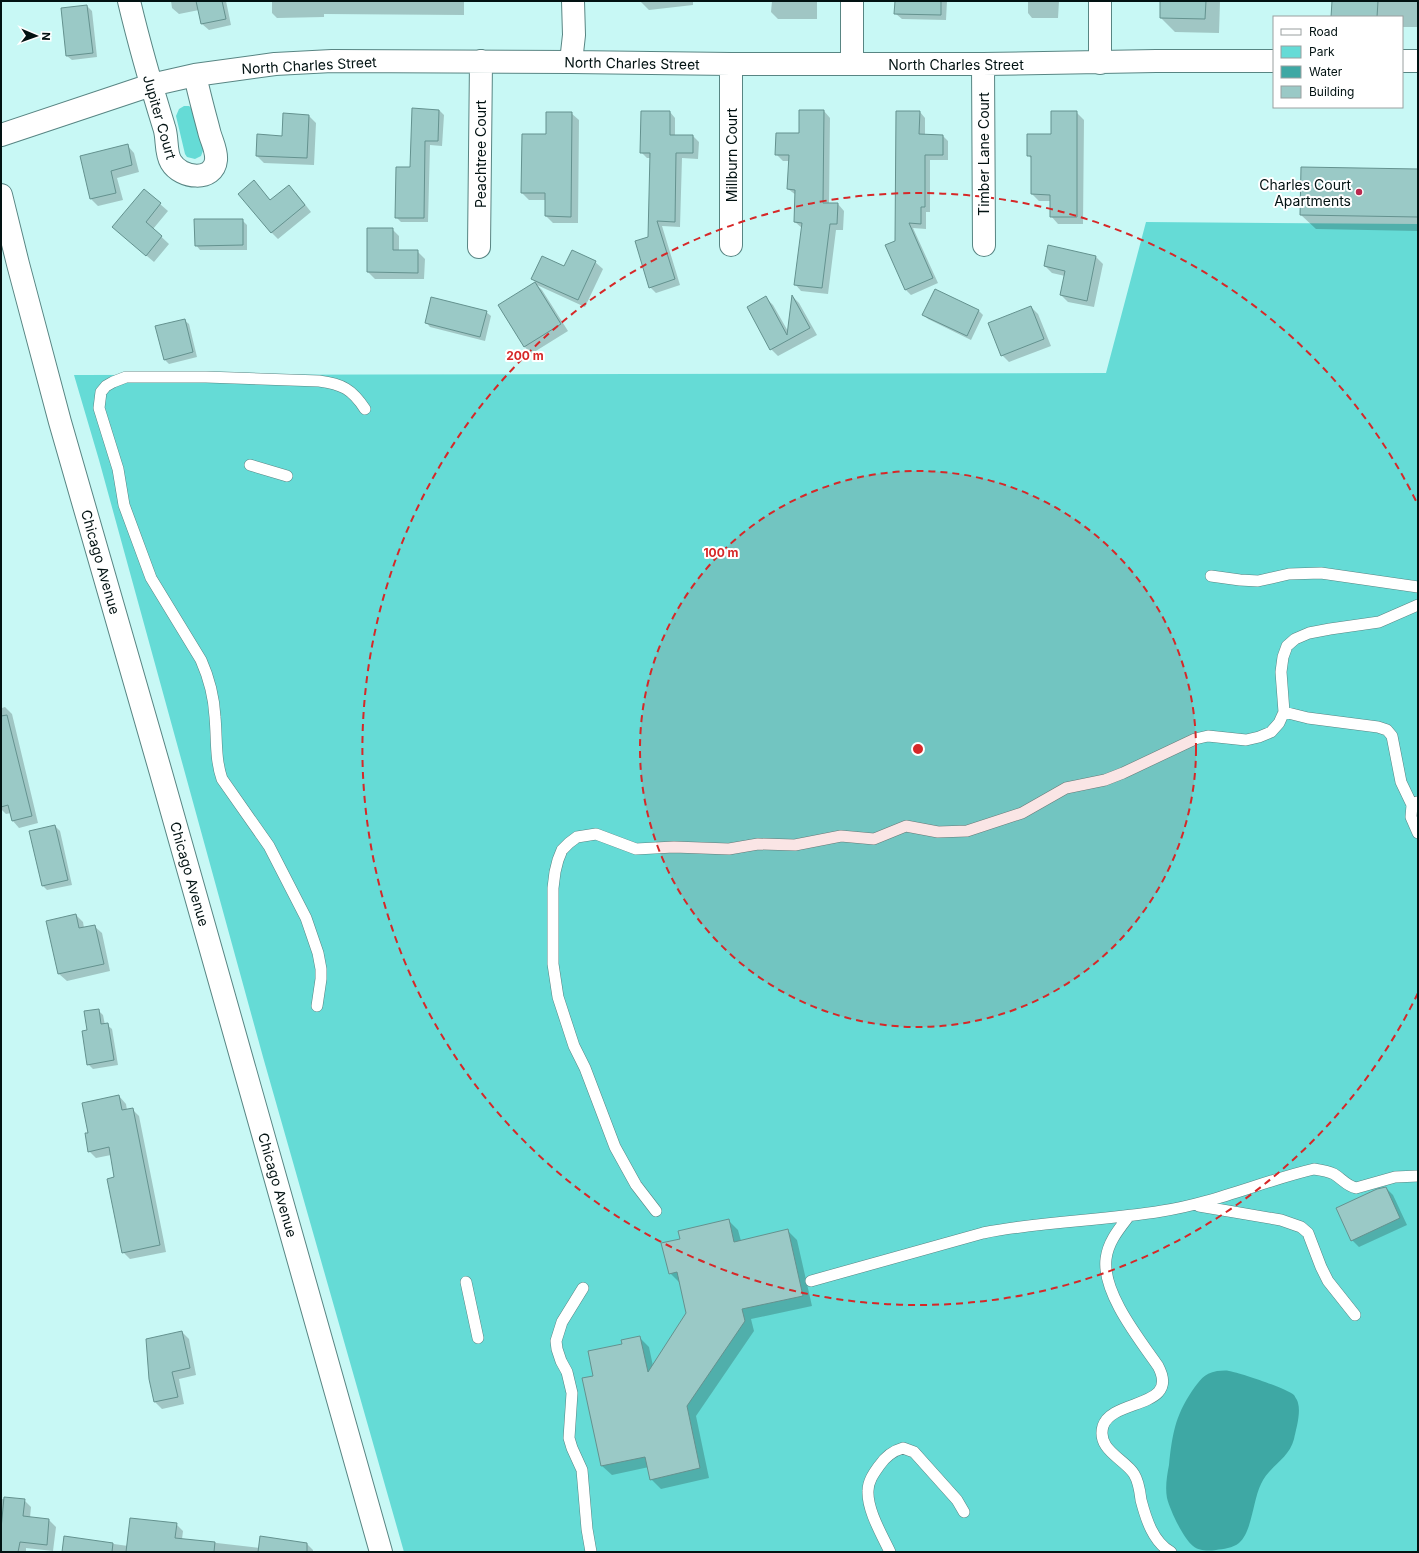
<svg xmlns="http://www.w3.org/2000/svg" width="1419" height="1553" font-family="Inter,sans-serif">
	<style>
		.green { fill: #65dbd6 }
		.water { fill: #3ea8a4 }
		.shadow { fill: #0003 }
		.building { fill: #9ac9c6; stroke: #64928f }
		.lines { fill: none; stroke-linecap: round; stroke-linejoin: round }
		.service-casing { stroke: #588583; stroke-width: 12 }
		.minor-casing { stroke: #588583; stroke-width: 24 }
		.secondary-casing { stroke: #588583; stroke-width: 24 }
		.service { stroke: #fff; stroke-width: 11 }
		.minor { stroke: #fff; stroke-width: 22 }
		.secondary { stroke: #fff; stroke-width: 22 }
		.ring { fill: none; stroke: #d62828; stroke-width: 2; stroke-dasharray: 7 5 }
		.poi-dot { fill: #ba294f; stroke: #fff; stroke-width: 1.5 }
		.labels { text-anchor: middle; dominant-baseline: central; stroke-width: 4; stroke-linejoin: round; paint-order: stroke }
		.street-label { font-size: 14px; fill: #021212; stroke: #fff }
		.poi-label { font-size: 14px; fill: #021212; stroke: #fff; text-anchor: end }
		.centre { fill: #d62828; stroke: #fff; stroke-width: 2 }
		.ring-label { font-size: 12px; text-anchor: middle; font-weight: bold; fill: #d62828; stroke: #fff; stroke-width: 4; stroke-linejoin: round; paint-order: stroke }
	</style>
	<rect width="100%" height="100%" fill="#c8f8f5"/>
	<path class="green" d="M 184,106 L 189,106 L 195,111 L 204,148 L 201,156 L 195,159 L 187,157 L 185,154 L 176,116 L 179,109 Z
		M 1146,222 L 1418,224 L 1418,1552 L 404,1552 L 263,1057 L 99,460 L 74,375 L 1106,373 Z"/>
	<path class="water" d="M 1217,1371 C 1221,1371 1225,1370 1229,1371 C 1241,1373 1285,1388 1294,1395 C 1295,1397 1298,1401 1298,1403 C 1301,1413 1296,1429 1294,1439 C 1289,1459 1269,1466 1261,1484 C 1253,1500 1252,1532 1239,1543 C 1233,1548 1223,1549 1216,1550 C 1208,1551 1199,1551 1193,1546 C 1183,1538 1170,1510 1167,1498 C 1165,1488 1167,1475 1169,1465 C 1172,1436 1175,1416 1192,1391 C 1200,1380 1203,1374 1217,1371 Z"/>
	<path class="shadow" d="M 171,1 L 226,1 L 231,25 L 209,30 L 202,24 L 199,10 L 179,14 L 172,8 Z
		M 272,1 L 464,1 L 464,15 L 324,14 L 324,17 L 277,18 L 272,13 Z
		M 640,1 L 693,1 L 693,5 L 649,10 Z
		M 772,1 L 817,1 L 817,19 L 778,19 L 771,12 Z
		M 897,1 L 947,1 L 946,20 L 902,19 L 896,14 Z
		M 1028,1 L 1059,1 L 1058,18 L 1032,18 L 1028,13 Z
		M 1161,1 L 1220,1 L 1219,33 L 1175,32 L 1161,18 Z
		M 1333,1 L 1418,1 L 1418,27 L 1402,27 L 1402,17 L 1332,17 Z
		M 87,6 L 92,11 L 97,57 L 72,60 L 67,56 Z
		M 413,109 L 439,110 L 444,115 L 442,146 L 430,145 L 428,222 L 401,222 L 396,217 L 411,168 Z
		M 824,111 L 830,118 L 829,204 L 838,204 L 844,211 L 843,230 L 836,230 L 828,294 L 801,291 L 795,284 L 802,228 L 795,222 L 796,195 L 788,189 L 790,161 L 783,161 L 776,154 Z
		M 670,112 L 675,118 L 675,136 L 693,136 L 699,142 L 698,159 L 682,158 L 680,227 L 662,226 L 680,285 L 656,293 L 650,287 L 651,158 L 647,158 L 641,152 Z
		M 920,112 L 925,118 L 925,135 L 943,136 L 948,141 L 948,160 L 930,160 L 930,212 L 926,212 L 926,229 L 913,228 L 938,283 L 911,295 L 906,290 L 886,246 L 896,242 Z
		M 1076,112 L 1084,120 L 1083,224 L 1058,224 L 1051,216 L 1051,201 L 1039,201 L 1032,194 L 1032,159 L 1028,155 Z
		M 571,113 L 579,120 L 578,223 L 553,223 L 546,216 L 546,200 L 529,200 L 522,193 L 547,135 Z
		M 309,116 L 316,123 L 314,165 L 264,163 L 257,156 Z
		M 127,145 L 134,153 L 139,172 L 117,178 L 123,200 L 98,206 L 91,199 L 81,157 Z
		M 1418,170 L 1418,231 L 1316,229 L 1301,215 Z
		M 254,182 L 271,201 L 296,193 L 311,212 L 278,239 L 271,232 Z
		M 144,190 L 168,211 L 153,229 L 169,244 L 154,262 L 113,227 Z
		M 242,220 L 247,225 L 247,250 L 200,250 L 196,245 Z
		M 392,229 L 399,236 L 399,251 L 417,251 L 425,259 L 424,279 L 375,279 L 368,272 Z
		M 1049,247 L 1096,257 L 1103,264 L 1094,307 L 1068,302 L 1061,295 L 1065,276 L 1052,273 L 1045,266 Z
		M 595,262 L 603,269 L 585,307 L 537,285 L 542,290 L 568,331 L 531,354 L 524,346 L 499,305 L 536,283 L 533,279 L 565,267 Z
		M 936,290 L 979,311 L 983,315 L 971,340 L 928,319 L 924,315 Z
		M 793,297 L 799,303 L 817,335 L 778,356 L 771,349 L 766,298 L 773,305 L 789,333 Z
		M 1031,307 L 1038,314 L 1051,346 L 1009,362 L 1002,355 Z
		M 486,312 L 491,316 L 485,341 L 430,327 L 426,322 Z
		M 184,320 L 189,324 L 197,357 L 169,364 L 165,360 Z
		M 1,704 L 2,708 L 5,707 L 12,714 L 38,823 L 19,828 L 13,821 L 11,813 L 6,814 L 1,809 Z
		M 55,826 L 60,831 L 72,885 L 47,890 L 43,886 Z
		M 76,915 L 83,922 L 84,928 L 94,926 L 102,933 L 110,971 L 67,981 L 59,974 Z
		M 98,1010 L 103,1015 L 105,1025 L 107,1025 L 112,1029 L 118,1065 L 93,1069 L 88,1064 L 88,1031 Z
		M 119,1096 L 126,1104 L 127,1110 L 132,1109 L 139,1116 L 166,1252 L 130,1259 L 123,1252 L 115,1178 L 111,1155 L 96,1158 L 89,1151 L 89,1133 Z
		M 1386,1188 L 1393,1195 L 1407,1225 L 1359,1247 L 1352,1240 Z
		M 728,1220 L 738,1230 L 741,1241 L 787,1230 L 797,1240 L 812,1306 L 751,1319 L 754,1331 L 696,1416 L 709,1478 L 661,1489 L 651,1479 L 649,1467 L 612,1475 L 602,1466 L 594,1377 L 623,1344 L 639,1337 L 649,1347 L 653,1366 L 687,1313 L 680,1283 L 670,1273 L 681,1239 Z
		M 182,1332 L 189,1339 L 196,1375 L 179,1379 L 184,1404 L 162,1409 L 155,1402 L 150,1379 Z
		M 1,1499 L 24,1500 L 31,1507 L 30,1518 L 49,1520 L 56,1527 L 53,1551 L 26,1548 L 26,1552 L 1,1552 Z
		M 176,1524 L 183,1531 L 182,1539 L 260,1548 L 307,1544 L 313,1550 L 313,1552 L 63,1552 L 65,1537 L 128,1546 Z"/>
	<path class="building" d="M 196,1 L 222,1 L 226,19 L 201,24 Z
		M 895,1 L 941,1 L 941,15 L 894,14 Z
		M 1160,1 L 1206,1 L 1205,19 L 1160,18 Z
		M 1332,1 L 1378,1 L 1377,17 L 1331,17 Z
		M 87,5 L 93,53 L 66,56 L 61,8 Z
		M 412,108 L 439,110 L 438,141 L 425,141 L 424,218 L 395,218 L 396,167 L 410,167 Z
		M 799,110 L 824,110 L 823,203 L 838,203 L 837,224 L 830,224 L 822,288 L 794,285 L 802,223 L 794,222 L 795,190 L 787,189 L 789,155 L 775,155 L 776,133 L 799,133 Z
		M 641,111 L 670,111 L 670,135 L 693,135 L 693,153 L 676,153 L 675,222 L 657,221 L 675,279 L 649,288 L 635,241 L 648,237 L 650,153 L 640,153 Z
		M 896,111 L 920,111 L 919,134 L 943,135 L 943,155 L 925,155 L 925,207 L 921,207 L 921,224 L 909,223 L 933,278 L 905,290 L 885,245 L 895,241 Z
		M 1051,111 L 1077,111 L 1077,217 L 1050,217 L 1050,195 L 1031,194 L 1031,156 L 1027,156 L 1027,134 L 1051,134 Z
		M 546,112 L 572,112 L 571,217 L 545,216 L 545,193 L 521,193 L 522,134 L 546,134 Z
		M 283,113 L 309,115 L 307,158 L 256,156 L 257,134 L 282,136 Z
		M 128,144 L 132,165 L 111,171 L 116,193 L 90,199 L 80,156 Z
		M 1301,167 L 1418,169 L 1418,217 L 1300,215 Z
		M 254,180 L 270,200 L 289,185 L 305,205 L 271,233 L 238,194 Z
		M 144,189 L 161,203 L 146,222 L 162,236 L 146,256 L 112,227 Z
		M 194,219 L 243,219 L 243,245 L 195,246 Z
		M 367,228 L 393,228 L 393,250 L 418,250 L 418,273 L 367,272 Z
		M 1048,245 L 1096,256 L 1087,301 L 1060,295 L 1065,271 L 1044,266 Z
		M 572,250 L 596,261 L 578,300 L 531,279 L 542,256 L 564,266 Z
		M 535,282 L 561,324 L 524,347 L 498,305 Z
		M 935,289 L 979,310 L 967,336 L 922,315 Z
		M 792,295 L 810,328 L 770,350 L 747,307 L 766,296 L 787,335 Z
		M 431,297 L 487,311 L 480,337 L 425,323 Z
		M 1031,306 L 1044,339 L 1001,356 L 988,323 Z
		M 185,319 L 193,352 L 164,360 L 155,326 Z
		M 7,715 L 32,816 L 12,821 L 8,805 L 1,807 L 1,716 Z
		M 55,825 L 68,880 L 42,886 L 29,831 Z
		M 76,914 L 79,928 L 95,925 L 104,964 L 58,974 L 46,921 Z
		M 99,1009 L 101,1024 L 108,1023 L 114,1060 L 87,1065 L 82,1031 L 87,1030 L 84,1011 Z
		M 119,1095 L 122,1110 L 133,1108 L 160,1245 L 122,1253 L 107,1179 L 114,1177 L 109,1147 L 88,1152 L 85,1133 L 88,1133 L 82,1103 Z
		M 1386,1187 L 1400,1218 L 1351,1241 L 1336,1208 L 1377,1189 Z
		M 729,1219 L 734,1242 L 788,1229 L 803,1296 L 742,1309 L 745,1321 L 687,1406 L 700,1468 L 650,1480 L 645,1457 L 601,1466 L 582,1378 L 593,1376 L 588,1351 L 622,1344 L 621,1340 L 640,1336 L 648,1372 L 686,1313 L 677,1272 L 669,1274 L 661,1243 L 680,1239 L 678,1231 Z
		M 182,1331 L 190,1368 L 172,1372 L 178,1397 L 154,1402 L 149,1379 L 146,1339 Z
		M 4,1497 L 25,1499 L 23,1516 L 49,1519 L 47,1545 L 20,1542 L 18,1552 L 1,1552 L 1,1529 Z
		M 130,1518 L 177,1523 L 175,1538 L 215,1542 L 214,1552 L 126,1552 Z
		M 64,1536 L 113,1543 L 112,1552 L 62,1552 Z
		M 260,1536 L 307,1543 L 307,1552 L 258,1552 Z"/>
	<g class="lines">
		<g class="service-casing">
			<path id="service" d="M 250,465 L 287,476
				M 1211,576 L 1240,580 L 1258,581 L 1289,574 L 1321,573 L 1418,587
				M 1284,712 L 1308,718 L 1378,727 L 1387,730 L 1392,736 L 1401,782 L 1412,805
				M 1417,802 L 1412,805 L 1411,817 L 1418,833
				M 317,1006 L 321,979 L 321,969 L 318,953 L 306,918 L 269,846 L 222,779 C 215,759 217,738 215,717 C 214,698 209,678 201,660 L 151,578 L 124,505 L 118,469 L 99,408 L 101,392 L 106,386 L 113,382 L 126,377 L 206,377 L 319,381 C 342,384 352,389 365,409
				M 1199,1206 L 1281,1220 L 1301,1227 L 1308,1233 L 1321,1267 L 1328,1281 L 1355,1315
				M 656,1211 L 636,1185 L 615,1147 L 585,1068 L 574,1046 L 558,997 L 553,964 L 553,888 L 555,872 L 558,860 L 562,850 L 569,843 L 577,837 L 596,834 L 636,849 L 674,847 L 729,849 L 758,844 L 795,845 L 841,836 L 874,839 L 906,826 L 938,832 L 967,831 L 1022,813 L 1066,788 L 1105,780 L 1123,773 L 1195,739 L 1208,736 L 1246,740 L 1259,737 L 1271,732 L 1279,723 L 1284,712 L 1281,672 L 1283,657 L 1287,646 L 1295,639 L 1309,633 L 1330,629 L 1379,622 L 1418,605
				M 1129,1216 C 1119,1229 1108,1242 1106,1259 C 1102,1293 1140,1340 1158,1366 C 1181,1409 1112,1398 1103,1426 C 1096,1450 1125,1459 1134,1474 C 1139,1482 1140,1492 1141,1500 C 1146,1519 1153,1542 1171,1552
				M 811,1281 L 983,1233 C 1042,1221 1102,1221 1162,1211 C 1214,1203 1263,1181 1314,1169 C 1321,1170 1328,1171 1334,1174 C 1342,1179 1347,1186 1356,1188 L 1395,1177 L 1418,1176
				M 466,1282 L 478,1338
				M 583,1288 L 562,1322 L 556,1341 L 557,1349 L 561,1361 L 567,1372 L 572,1393 L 569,1438 L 572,1448 L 582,1470 L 587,1529 L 591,1552
				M 890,1552 C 882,1535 867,1510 868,1491 C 868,1481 874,1473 879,1466 C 885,1457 892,1451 903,1448 L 914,1452 L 957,1500 L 964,1512"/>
		</g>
		<g class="minor-casing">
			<path id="minor" d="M 129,1 C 139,43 151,85 164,127 C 168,138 165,152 171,162 C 181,179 214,182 216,160 C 217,150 211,140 209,131 C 204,112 199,94 195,75
				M 1100,1 L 1100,63
				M 1402,61 L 1418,61
				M 571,62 L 574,35 L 573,1
				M 852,64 L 852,1
				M 983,64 L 984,245
				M 1,135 L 151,85 L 195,75 L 275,64 L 332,61 L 571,62 L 731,64 L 983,64 L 1156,61 L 1274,61
				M 731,245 L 731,64
				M 479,247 L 481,61"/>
		</g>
		<g class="secondary-casing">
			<path id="secondary" d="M 1,195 L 18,264 L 60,422 L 161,773 L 381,1552"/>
		</g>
		<use href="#service" class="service"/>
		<use href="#minor" class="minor"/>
		<use href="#secondary" class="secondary"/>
	</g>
	<circle cx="918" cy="749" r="278" fill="#d62828" fill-opacity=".12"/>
	<g class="ring">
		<circle cx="918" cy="749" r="278"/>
		<path d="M1418 993A556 556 0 1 1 1418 505"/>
	</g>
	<circle class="poi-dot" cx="1359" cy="192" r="4"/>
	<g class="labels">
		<g class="street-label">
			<text transform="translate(632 63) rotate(1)">North Charles Street</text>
			<text x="956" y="64">North Charles Street</text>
			<text transform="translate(309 65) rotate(-3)">North Charles Street</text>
			<text transform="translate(160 117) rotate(74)">Jupiter Court</text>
			<text transform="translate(480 154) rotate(-90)">Peachtree Court</text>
			<text transform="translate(983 154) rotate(-90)">Timber Lane Court</text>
			<text transform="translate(731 155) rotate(-90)">Millburn Court</text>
			<text transform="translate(101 562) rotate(74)">Chicago Avenue</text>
			<text transform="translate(190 874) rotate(74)">Chicago Avenue</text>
			<text transform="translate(278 1185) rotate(74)">Chicago Avenue</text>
		</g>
		<g class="poi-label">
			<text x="1351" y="184">Charles Court<tspan x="1351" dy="16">Apartments</tspan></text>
		</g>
	</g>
	<circle cx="918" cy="749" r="6" class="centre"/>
	<g class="ring-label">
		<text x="525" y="360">200 m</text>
		<text x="721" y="557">100 m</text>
	</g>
	<rect width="1419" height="1553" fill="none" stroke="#021212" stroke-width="4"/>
	<rect x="1273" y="16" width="130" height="92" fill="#ffffff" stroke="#9aa0a0"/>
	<rect x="1281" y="29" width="20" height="6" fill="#ffffff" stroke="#9aa0a0"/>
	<text x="1309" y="36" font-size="12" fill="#021212">Road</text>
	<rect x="1281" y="46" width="20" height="12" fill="#65dbd6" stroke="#9aa0a0"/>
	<text x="1309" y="56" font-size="12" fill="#021212">Park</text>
	<rect x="1281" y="66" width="20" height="12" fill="#3ea8a4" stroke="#9aa0a0"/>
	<text x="1309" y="76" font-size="12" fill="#021212">Water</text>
	<rect x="1281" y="86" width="20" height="12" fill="#9ac9c6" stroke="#9aa0a0"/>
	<text x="1309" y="96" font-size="12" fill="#021212">Building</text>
	<g transform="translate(36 36) rotate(92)" stroke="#ffffff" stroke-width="3" paint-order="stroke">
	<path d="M0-3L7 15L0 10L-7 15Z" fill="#021212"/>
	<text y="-6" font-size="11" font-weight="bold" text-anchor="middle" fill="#021212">N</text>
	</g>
</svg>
